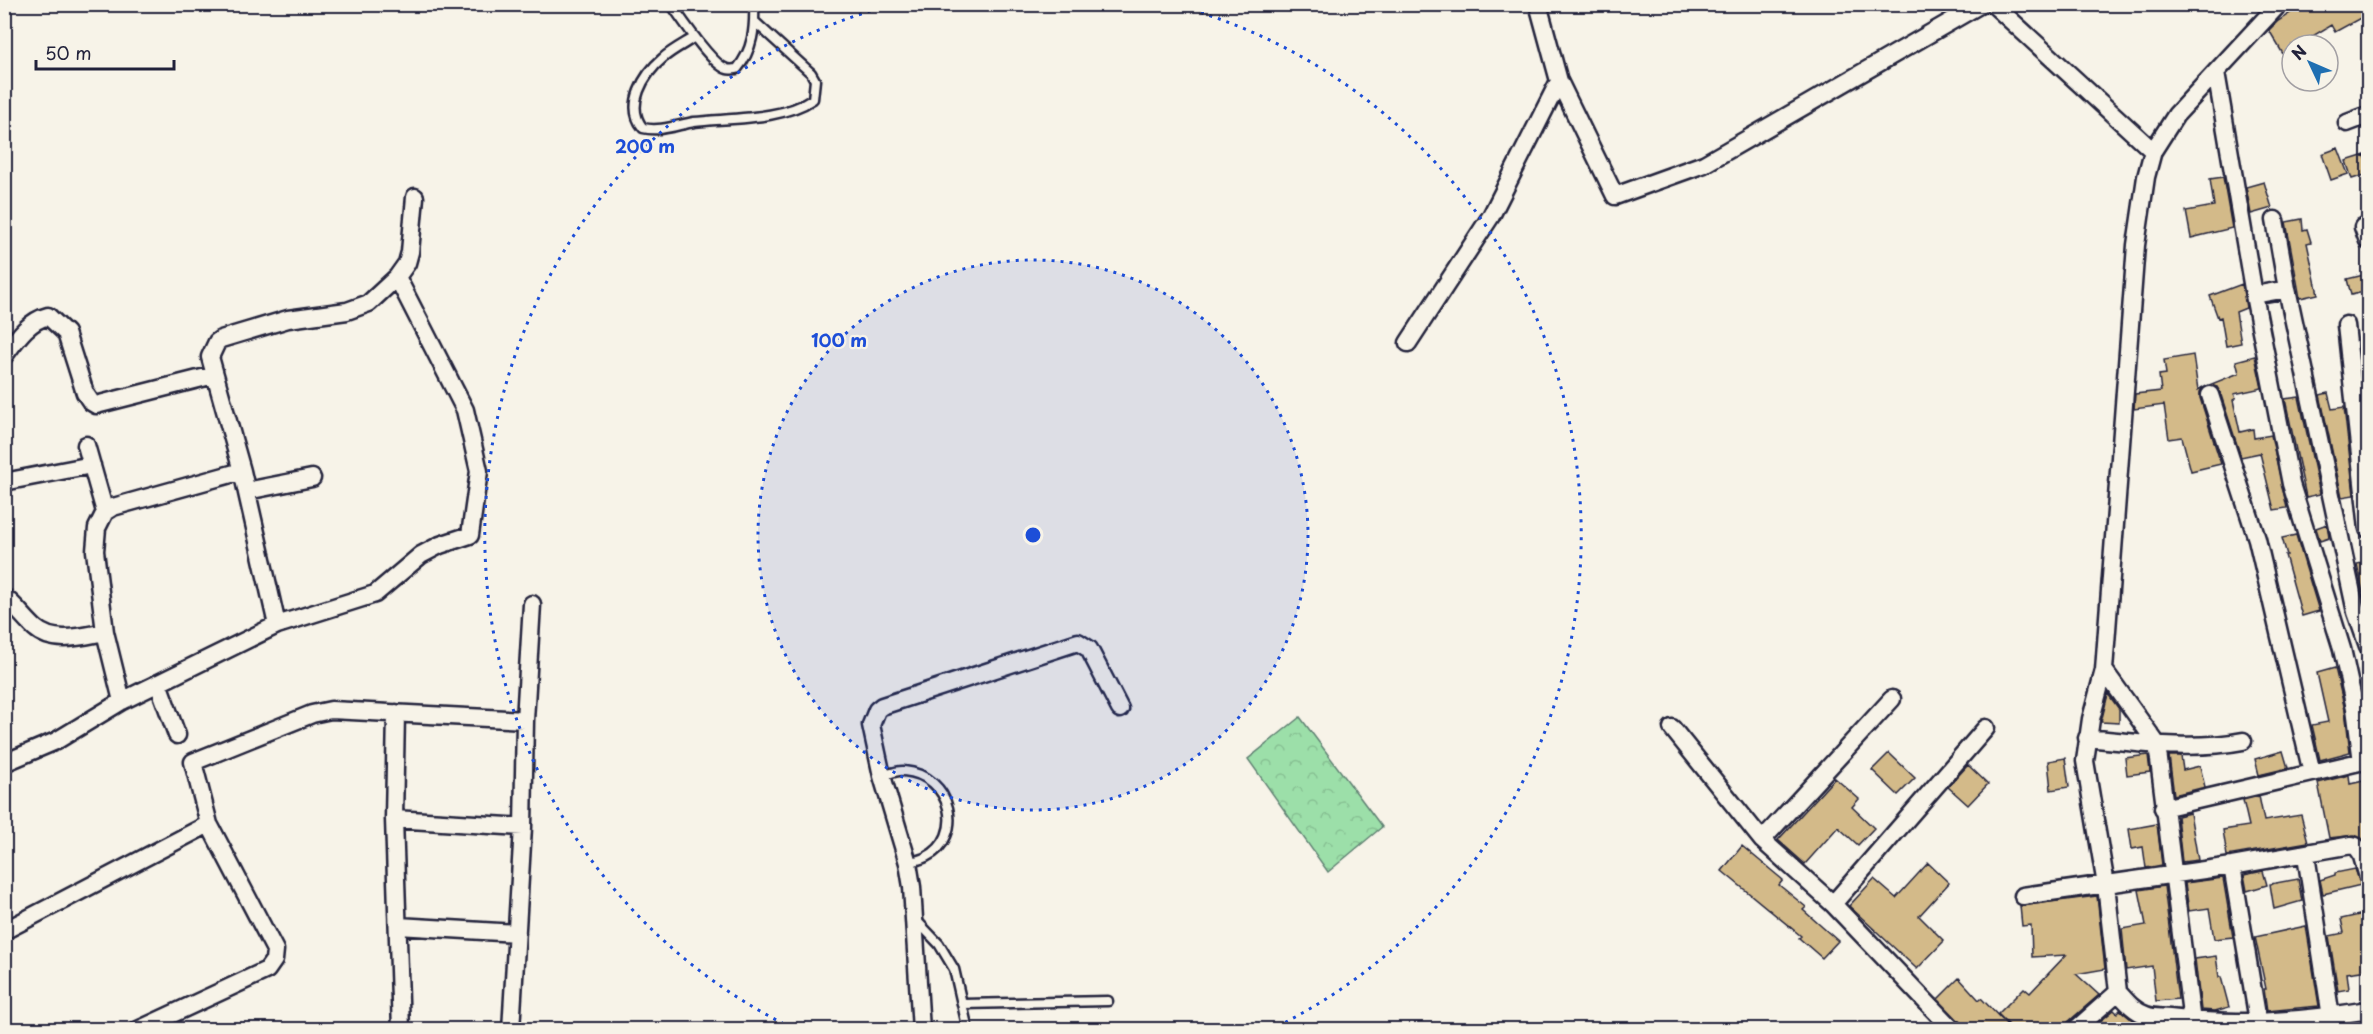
<svg xmlns="http://www.w3.org/2000/svg" width="2373" height="1034" font-family="'Playpen Sans',sans-serif">
	<style>
		.forest { fill: url(#forest-crowns); stroke: #5f8072; stroke-width: 1.5 }
		.building { fill: #d3ba89; stroke: #22223b; stroke-width: 1.5 }
		.lines { fill: none; stroke-linecap: round; stroke-linejoin: round }
		.lane-casing { stroke: #22223b; stroke-width: 13 }
		.street-casing { stroke: #22223b; stroke-width: 21 }
		.lane { stroke: #f7f3e8; stroke-width: 8 }
		.street { stroke: #f7f3e8; stroke-width: 16 }
		.ring { fill: none; stroke: #1d4ed8; stroke-width: 3; stroke-dasharray: 3 6 }
		.centre { fill: #1d4ed8; stroke: #f7f3e8; stroke-width: 3 }
		.ring-label { font-size: 18px; text-anchor: middle; font-weight: bold; fill: #1d4ed8; stroke: #f7f3e8; stroke-width: 4.5; stroke-linejoin: round; paint-order: stroke }
	</style>
	<defs>
		<pattern id="forest-crowns" width="20" height="18" patternUnits="userSpaceOnUse" patternTransform="scale(1.5)"><rect width="20" height="18" fill="#9cdfa9"/><path d="M2 6a3 3 0 1 1 6 0M12 15a3 3 0 1 1 6 0" fill="none" stroke="#86bf92"/></pattern>
	</defs>
	<rect width="100%" height="100%" fill="#f7f3e8"/>
	<filter id="ink" filterUnits="userSpaceOnUse"><feTurbulence type="fractalNoise" baseFrequency=".0167" numOctaves="2"/><feDisplacementMap in="SourceGraphic" scale="12" xChannelSelector="R" yChannelSelector="G"/><feConvolveMatrix kernelMatrix="1 2 1 2 8 2 1 2 1" color-interpolation-filters="sRGB"/></filter>
	<g filter="url(#ink)">
		<path class="forest" d="M 1300,717 L 1382,827 L 1328,872 L 1248,759 Z"/>
		<path class="building" d="M 2304,4 L 2360,4 L 2366,15 L 2335,32 L 2331,25 L 2298,45 L 2292,45 L 2292,49 L 2283,54 L 2269,30 L 2278,21 Z
			M 2338,148 L 2348,174 L 2331,180 L 2322,154 Z
			M 2365,155 L 2368,174 L 2352,179 L 2346,161 Z
			M 2223,177 L 2232,228 L 2191,238 L 2186,211 L 2214,206 L 2210,179 Z
			M 2264,182 L 2272,208 L 2251,214 L 2246,187 Z
			M 2302,219 L 2303,230 L 2307,229 L 2311,242 L 2307,243 L 2318,294 L 2300,298 L 2286,222 Z
			M 2368,274 L 2368,291 L 2351,295 L 2347,279 Z
			M 2242,284 L 2246,308 L 2236,312 L 2241,343 L 2226,346 L 2221,317 L 2218,318 L 2210,296 Z
			M 2193,355 L 2198,390 L 2203,387 L 2200,392 L 2200,398 L 2221,464 L 2191,471 L 2182,437 L 2169,439 L 2164,405 L 2134,409 L 2135,394 L 2161,391 L 2159,375 L 2166,374 L 2164,360 Z
			M 2255,356 L 2262,388 L 2234,394 L 2236,398 L 2233,400 L 2240,432 L 2253,429 L 2254,438 L 2271,435 L 2287,508 L 2274,510 L 2260,453 L 2241,457 L 2220,392 L 2217,387 L 2209,385 L 2239,373 L 2236,361 Z
			M 2328,393 L 2332,409 L 2344,407 L 2354,495 L 2342,497 L 2320,395 Z
			M 2299,397 L 2320,494 L 2306,497 L 2285,399 Z
			M 2327,524 L 2329,538 L 2320,541 L 2316,528 Z
			M 2296,535 L 2319,611 L 2302,616 L 2285,555 L 2287,555 L 2282,538 Z
			M 2368,562 L 2368,616 L 2357,564 Z
			M 2335,668 L 2345,710 L 2350,752 L 2320,760 L 2312,725 L 2328,722 L 2317,673 Z
			M 2368,683 L 2368,730 L 2361,684 Z
			M 2108,694 L 2119,709 L 2119,723 L 2101,722 Z
			M 2283,751 L 2288,768 L 2259,775 L 2255,759 Z
			M 1889,753 L 1915,778 L 1898,795 L 1872,770 Z
			M 2148,755 L 2150,772 L 2127,775 L 2125,758 Z
			M 2169,756 L 2181,756 L 2183,770 L 2200,766 L 2205,787 L 2174,795 Z
			M 2065,758 L 2069,787 L 2051,790 L 2048,761 Z
			M 1968,765 L 1988,784 L 1968,805 L 1948,787 Z
			M 2349,775 L 2350,784 L 2368,780 L 2368,844 L 2355,835 L 2329,838 L 2318,783 Z
			M 1835,778 L 1859,799 L 1852,807 L 1874,828 L 1858,845 L 1838,827 L 1805,864 L 1778,840 Z
			M 2259,796 L 2264,821 L 2301,815 L 2308,842 L 2227,856 L 2223,830 L 2249,826 L 2243,800 Z
			M 2190,813 L 2198,860 L 2182,862 L 2177,816 Z
			M 2157,824 L 2162,865 L 2146,868 L 2143,847 L 2132,849 L 2129,829 Z
			M 1742,846 L 1783,880 L 1779,885 L 1806,907 L 1803,910 L 1838,941 L 1822,958 L 1799,938 L 1801,936 L 1722,871 Z
			M 1928,863 L 1949,883 L 1919,916 L 1944,941 L 1917,969 L 1849,906 L 1874,879 L 1896,898 Z
			M 2355,869 L 2361,885 L 2323,894 L 2320,880 L 2335,875 L 2335,873 Z
			M 2263,871 L 2267,885 L 2247,891 L 2244,875 Z
			M 2223,878 L 2233,937 L 2214,939 L 2209,908 L 2189,911 L 2185,883 Z
			M 2298,879 L 2302,901 L 2274,909 L 2270,884 Z
			M 2164,886 L 2178,999 L 2156,1001 L 2152,966 L 2126,970 L 2122,929 L 2146,925 L 2139,890 Z
			M 2097,896 L 2105,969 L 2076,974 L 2099,995 L 2068,1022 L 2065,1029 L 2013,1029 L 1998,1014 L 2024,988 L 2030,993 L 2066,955 L 2032,957 L 2031,925 L 2022,926 L 2020,906 Z
			M 2368,913 L 2368,970 L 2347,973 L 2349,989 L 2338,991 L 2329,936 L 2344,933 L 2341,919 Z
			M 2306,926 L 2319,1006 L 2267,1011 L 2264,989 L 2266,989 L 2255,937 Z
			M 2216,956 L 2219,977 L 2221,977 L 2229,1007 L 2215,1011 L 2201,1010 L 2195,959 Z
			M 1959,978 L 1979,1000 L 1981,998 L 2011,1029 L 1963,1029 L 1961,1023 L 1938,999 Z
			M 2114,1010 L 2117,1013 L 2120,1010 L 2143,1029 L 2091,1029 Z"/>
		<g class="lines">
			<g class="lane-casing">
				<path id="lane" d="M 671,4 C 681,18 712,65 727,69 C 730,70 734,69 737,69 C 753,50 755,28 754,4
					M 695,37 C 684,44 672,50 663,58 C 643,75 625,106 643,128 C 660,132 677,125 694,122 C 730,118 783,120 813,99 L 815,80 L 811,73 L 755,22
					M 882,776 C 889,774 897,770 904,771 C 952,775 966,837 926,857 C 920,860 914,861 908,863
					M 916,920 L 939,944 L 954,969 L 968,1030
					M 963,1004 L 1108,1001"/>
			</g>
			<g class="street-casing">
				<path id="street" d="M 1993,4 L 2153,151
					M 2216,72 L 2254,295 L 2291,484 L 2342,649 L 2355,708 L 2362,762
					M 1559,81 L 1615,196 L 1704,164 L 1981,4
					M 2347,123 L 2368,115
					M 2275,220 L 2287,289 L 2356,612 L 2368,646
					M 2363,227 L 2368,241
					M 2254,295 L 2287,289
					M 2346,325 L 2368,529
					M 1408,343 L 1491,216 L 1559,81 L 1538,4
					M 4,356 C 16,340 28,321 48,316 L 66,333 L 85,393 L 91,402 L 96,405 L 214,375
					M 2210,395 L 2257,539 L 2312,773
					M 86,445 L 105,512
					M 4,482 L 92,465
					M 247,491 L 312,478
					M 4,597 C 16,606 24,618 35,628 C 54,645 83,636 105,632
					M 277,625 L 242,471 L 210,357 L 217,342 L 221,339 L 288,319 L 347,311 L 369,303 L 397,277 L 407,263 L 410,252 L 415,197
					M 158,683 L 177,735
					M 122,701 L 105,632 L 95,551 L 97,528 L 105,512 L 113,507 L 242,471
					M 396,713 L 394,819 L 401,1030
					M 1672,728 L 1762,840 L 1833,904 L 1953,1030
					M 2087,738 C 2139,743 2192,751 2243,741
					M 4,763 L 56,741 L 122,701 L 277,625 L 375,594 L 421,555 L 440,545 L 470,535 L 479,471 L 465,410 L 397,277
					M 2163,808 L 2368,760
					M 394,819 L 523,827
					M 1762,840 L 1892,699
					M 2306,855 L 2333,1030
					M 2232,866 L 2258,1021
					M 2023,896 L 2232,866 L 2352,845 L 2356,846 L 2361,853 L 2368,877
					M 1833,904 L 1986,728
					M 398,926 L 517,933
					M 4,931 L 209,824
					M 2118,992 C 2127,1002 2134,1011 2146,1015 C 2153,1018 2162,1017 2169,1018 C 2235,1026 2304,1021 2368,1010
					M 2192,1022 L 2157,744 L 2104,670 L 2136,245 L 2146,177 L 2153,151 L 2176,115 L 2279,4
					M 138,1030 L 267,970 L 274,960 L 275,950 L 209,824 L 193,762 L 312,714 L 331,710 L 525,720
					M 511,1030 L 523,827 L 525,720 L 532,604
					M 921,1030 L 912,887 L 908,863 L 882,776 L 871,725 L 877,710 L 882,706 L 1078,642 L 1089,649 L 1120,709
					M 2075,1030 L 2118,992 L 2106,885 L 2085,761 L 2091,719 L 2104,670"/>
			</g>
			<use href="#lane" class="lane"/>
			<use href="#street" class="street"/>
		</g>
	</g>
	<circle cx="1033" cy="535" r="275" fill="#1d4ed8" fill-opacity=".12"/>
	<g class="ring">
		<circle cx="1033" cy="535" r="275"/>
		<path d="M792 1028A549 549 0 0 1 891 5M1175 5A549 549 0 0 1 1274 1028"/>
	</g>
	<circle cx="1033" cy="535" r="9" class="centre"/>
	<g class="ring-label">
		<text x="645" y="153">200 m</text>
		<text x="839" y="347">100 m</text>
	</g>
	<rect width="2373" height="1034" fill="none" stroke="#f7f3e8" stroke-width="24"/>
	<rect x="12" y="12" width="2349" height="1010" fill="none" stroke="#22223b" stroke-width="2" filter="url(#ink)"/>
	<g transform="translate(2310 63) rotate(314)"><circle r="28" fill="#f7f3e8" stroke="#a29fa3" stroke-width="1.5"/>
	<path d="M0-4.5L10 22L0 15L-10 22Z" fill="#1f6fb2"/>
	<text y="-9" font-size="16" font-weight="bold" text-anchor="middle" fill="#22223b">N</text>
	</g>
	<path d="M36 60v9h138v-9" fill="none" stroke="#22223b" stroke-width="3"/>
	<text x="45" y="60" font-size="18" fill="#22223b" stroke="#f7f3e8" stroke-width="4.5" paint-order="stroke">50 m</text>
</svg>
